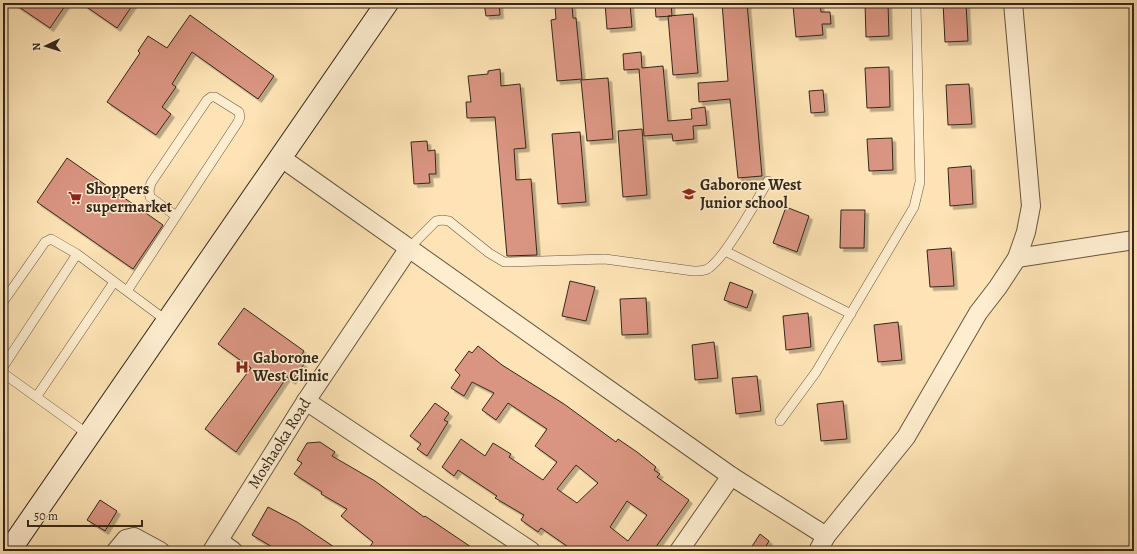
<svg xmlns="http://www.w3.org/2000/svg" width="1137" height="554" font-family="Alegreya,serif">
	<style>
		.building { fill: #da9582; stroke: #352718; fill-rule: evenodd; filter: url(#shadow) }
		.lines { fill: none; stroke-linecap: round; stroke-linejoin: round }
		.lane-casing { stroke: #67563f; stroke-width: 10 }
		.street-casing { stroke: #67563f; stroke-width: 20 }
		.secondary-casing { stroke: #352718; stroke-width: 24 }
		.lane { stroke: #feedcf; stroke-width: 9 }
		.street { stroke: #feedcf; stroke-width: 18 }
		.secondary { stroke: #feedcf; stroke-width: 22 }
		.labels { text-anchor: middle; dominant-baseline: central; stroke-width: 3; stroke-linejoin: round; paint-order: stroke }
		.poi-label { font-size: 16px; font-weight: bold; fill: #352718; stroke: #feedcf; text-anchor: start }
		.street-label { font-size: 16px; fill: #352718; stroke: #feedcf }
	</style>
	<defs>
		<filter id="shadow"><feDropShadow dx="3.5" dy="3.5" stdDeviation="0" flood-color="#0004"/></filter>
	</defs>
	<rect width="100%" height="100%" fill="#fde3b5"/>
	<filter id="stains"><feTurbulence type="fractalNoise" baseFrequency=".005" numOctaves="4"/><feColorMatrix values="0 0 0 0 .2 0 0 0 0 .09 0 0 0 0 .02 0 0 0 .5 -.17"/></filter>
	<radialGradient id="worn" r=".72"><stop offset=".6" stop-color="#630" stop-opacity="0"/><stop offset="1" stop-color="#630" stop-opacity=".3"/></radialGradient>
	<path class="building" d="M 13,3 L 67,3 L 50,28 Z
		M 81,3 L 134,3 L 117,28 Z
		M 484,3 L 499,3 L 500,15 L 486,16 Z
		M 605,3 L 630,3 L 632,27 L 607,29 Z
		M 655,3 L 671,3 L 672,16 L 656,17 Z
		M 722,3 L 747,3 L 762,176 L 738,178 L 730,99 L 699,102 L 698,83 L 728,81 Z
		M 820,3 L 821,12 L 830,12 L 831,24 L 822,24 L 823,35 L 796,37 L 793,6 Z
		M 865,3 L 888,3 L 889,36 L 866,37 Z
		M 943,3 L 966,3 L 968,41 L 945,42 Z
		M 572,5 L 573,18 L 576,18 L 582,79 L 557,81 L 551,20 L 556,19 L 555,6 Z
		M 693,14 L 698,73 L 673,75 L 668,16 Z
		M 190,15 L 274,76 L 258,99 L 192,52 L 172,84 L 176,87 L 162,107 L 171,114 L 156,135 L 107,102 L 140,53 L 138,51 L 148,36 L 167,48 Z
		M 641,52 L 642,68 L 663,66 L 668,121 L 692,119 L 691,109 L 705,107 L 707,125 L 693,126 L 694,139 L 673,141 L 672,134 L 644,136 L 639,69 L 624,70 L 623,54 Z
		M 889,67 L 890,107 L 867,108 L 865,68 Z
		M 500,69 L 501,86 L 520,84 L 526,148 L 514,149 L 516,180 L 531,179 L 537,255 L 507,256 L 495,117 L 467,118 L 466,102 L 471,102 L 468,76 L 488,74 L 488,71 Z
		M 608,78 L 613,139 L 587,141 L 581,80 Z
		M 969,84 L 972,124 L 948,125 L 946,85 Z
		M 823,90 L 825,112 L 811,113 L 809,91 Z
		M 642,129 L 647,195 L 623,197 L 618,131 Z
		M 580,132 L 586,202 L 558,204 L 552,134 Z
		M 892,138 L 893,170 L 869,171 L 867,139 Z
		M 427,141 L 428,151 L 435,150 L 436,174 L 429,174 L 430,183 L 414,184 L 411,142 Z
		M 67,158 L 163,225 L 133,269 L 37,202 Z
		M 971,166 L 973,204 L 950,206 L 948,168 Z
		M 786,207 L 809,216 L 797,252 L 773,243 Z
		M 841,210 L 865,210 L 864,248 L 840,248 Z
		M 951,248 L 954,286 L 930,287 L 927,250 Z
		M 570,281 L 595,287 L 586,321 L 562,316 Z
		M 730,282 L 753,291 L 747,308 L 724,300 Z
		M 646,298 L 648,334 L 622,335 L 620,299 Z
		M 244,308 L 304,351 L 298,360 L 304,364 L 292,381 L 287,377 L 236,452 L 205,429 L 251,368 L 218,344 Z
		M 808,313 L 811,347 L 786,350 L 783,316 Z
		M 898,322 L 902,360 L 878,362 L 874,325 Z
		M 714,342 L 718,378 L 695,380 L 692,345 Z
		M 478,346 L 502,365 L 564,404 L 616,442 L 618,439 L 637,452 L 656,467 L 654,470 L 660,474 L 657,477 L 689,500 L 653,551 L 574,551 L 541,528 L 538,532 L 521,520 L 524,515 L 495,498 L 497,496 L 458,470 L 454,476 L 442,467 L 461,439 L 485,456 L 493,443 L 511,454 L 509,457 L 543,480 L 557,462 L 535,446 L 547,429 L 508,403 L 496,420 L 482,410 L 494,393 L 472,382 L 464,396 L 451,388 L 460,375 L 455,370 L 469,351 L 472,353 ZM 576,465 L 598,483 L 577,503 L 557,489 ZM 627,501 L 647,515 L 628,541 L 610,527 Z
		M 757,376 L 761,411 L 736,414 L 732,378 Z
		M 843,401 L 847,439 L 821,441 L 817,404 Z
		M 435,403 L 449,413 L 444,420 L 448,422 L 427,456 L 417,449 L 421,444 L 410,436 Z
		M 320,442 L 335,452 L 332,456 L 375,481 L 424,517 L 425,516 L 477,551 L 367,551 L 373,542 L 341,516 L 347,509 L 321,494 L 322,492 L 294,474 L 302,463 L 297,460 L 307,443 Z
		M 100,500 L 117,511 L 105,531 L 87,520 Z
		M 268,507 L 297,522 L 340,551 L 279,551 L 252,535 Z
		M 760,534 L 769,541 L 763,551 L 749,551 Z"/>
	<g class="lines">
		<g class="lane-casing">
			<path id="lane" d="M 409,248 L 436,221 L 442,220 L 449,221 L 489,253 L 504,262 L 605,259 L 693,271 C 696,271 702,271 705,270 C 722,265 758,198 768,181
				M 725,251 L 851,314
				M 127,291 L 238,122 L 240,117 L 239,112 L 215,97 L 211,97 L 207,100 L 151,183 L 149,191 L 150,197 L 176,216
				M 3,302 L 45,242 L 51,239 L 77,254 L 167,321
				M 3,367 L 77,254
				M 3,373 L 89,435
				M 37,396 L 114,282
				M 780,421 L 816,372 L 914,207 L 920,182 L 916,3"/>
		</g>
		<g class="street-casing">
			<g id="street">
				<path d="M 280,157 L 731,476 L 826,536 L 906,437 L 978,313 L 998,287 L 1017,258 L 1026,232 L 1031,206 L 1013,3"/>
				<path d="M 1017,258 L 1134,240"/>
				<path d="M 306,401 L 531,551"/>
				<path d="M 219,541 L 233,551"/>
				<path d="M 116,551 L 126,539 L 134,537 L 160,551"/>
				<path id="s1" d="M 212,551 L 306,401 L 409,248"/>
				<path d="M 679,551 L 731,476"/>
				<path d="M 818,551 L 826,536"/>
			</g>
		</g>
		<g class="secondary-casing">
			<path id="secondary" d="M 9,551 L 387,3"/>
		</g>
		<use href="#lane" class="lane"/>
		<use href="#street" class="street"/>
		<use href="#secondary" class="secondary"/>
	</g>
	<defs>
		<g id="school-bare" transform="scale(1.08)"><path d="M0-5L7-2L0 1L-7-2ZM-4 1L0 2.5L4 1V4Q0 6-4 4Z" fill="#8f2418" stroke="#feedcf" stroke-width="2.5" paint-order="stroke"/></g>
		<g id="supermarket-bare" transform="scale(1.08)"><path d="M-6-5.5h2.5l.6 2H6L4.5 2H-2.5L-4.4-4H-6ZM-1.5 3.2a1.3 1.3 0 1 0 .1 0ZM3 3.2a1.3 1.3 0 1 0 .1 0Z" fill="#8f2418" stroke="#feedcf" stroke-width="2.5" paint-order="stroke"/></g>
		<g id="hospital-bare" transform="scale(1.08)"><path d="M-5-5h3v3.5h4V-5h3V5h-3V1.5h-4V5h-3Z" fill="#8f2418" stroke="#feedcf" stroke-width="2.5" paint-order="stroke"/></g>
	</defs>
	<g fill-rule="evenodd">
		<use href="#school-bare" x="689" y="194"/>
		<use href="#supermarket-bare" x="75" y="198"/>
		<use href="#hospital-bare" x="242" y="367"/>
	</g>
	<g class="labels">
		<g class="poi-label">
			<text x="700" y="185">Gaborone West<tspan x="700" dy="18">Junior school</tspan></text>
			<text x="86" y="189">Shoppers<tspan x="86" dy="18">supermarket</tspan></text>
			<text x="253" y="358">Gaborone<tspan x="253" dy="18">West Clinic</tspan></text>
		</g>
		<g class="street-label">
			<text stroke="none"><textPath href="#s1" startOffset="127">Moshaoka Road</textPath></text>
		</g>
	</g>
	<rect width="1137" height="554" fill="none" stroke="#fde3b5" stroke-width="16"/>
	<rect x="4" y="4" width="1129" height="546" fill="none" stroke="#352718" stroke-width="2"/>
	<rect x="8" y="8" width="1121" height="538" fill="none" stroke="#352718"/>
	<g transform="translate(46 46) rotate(266)" stroke="#feedcf" stroke-width="3" paint-order="stroke">
	<path d="M0-3L7 15L0 10L-7 15Z" fill="#352718"/>
	<text y="-6" font-size="11" font-weight="bold" text-anchor="middle" fill="#352718">N</text>
	</g>
	<path d="M28 520v6h114v-6" fill="none" stroke="#352718" stroke-width="2"/>
	<text x="34" y="520" font-size="12" fill="#352718" stroke="#feedcf" stroke-width="3" paint-order="stroke">50 m</text>
	<rect width="100%" height="100%" filter="url(#stains)"/>
	<rect width="100%" height="100%" fill="url(#worn)"/>
</svg>
